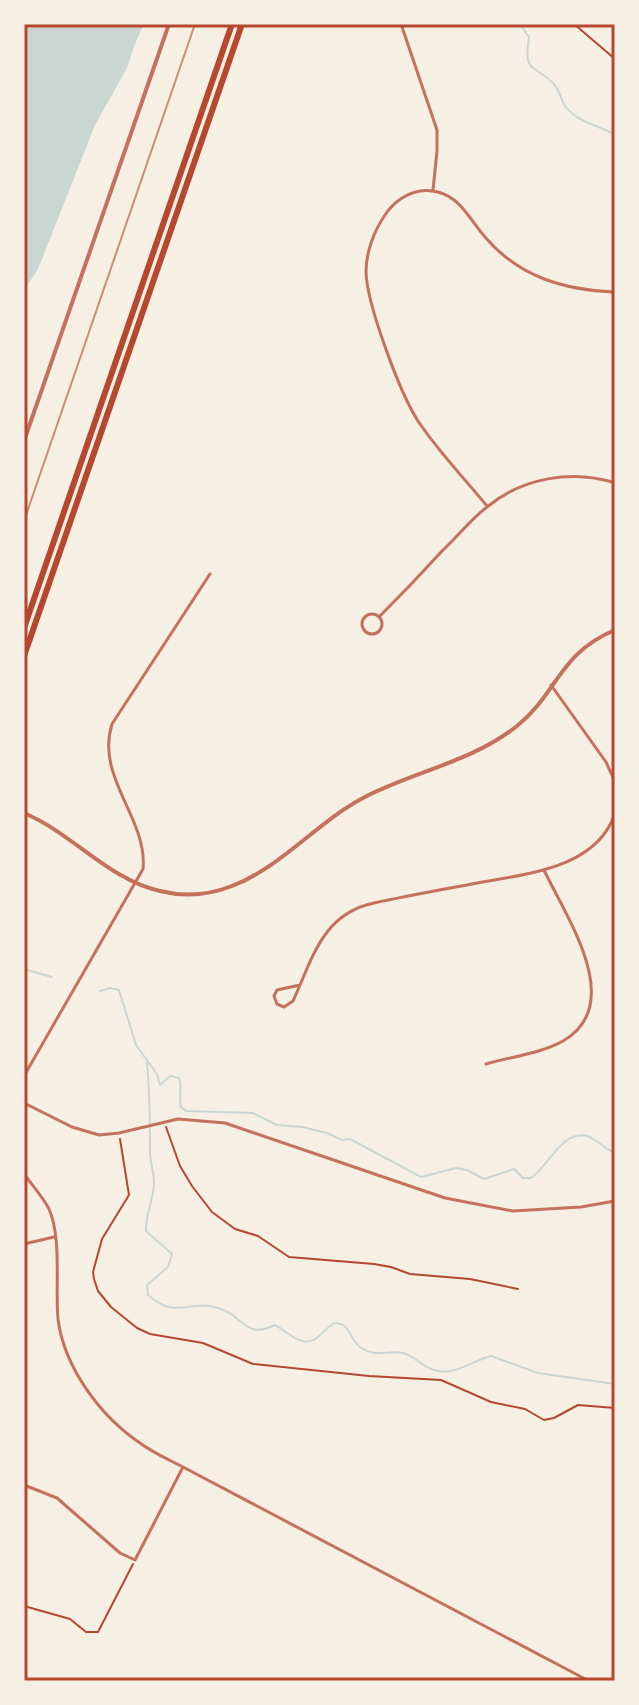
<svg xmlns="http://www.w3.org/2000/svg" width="639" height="1705" font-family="'Fira Sans Condensed',sans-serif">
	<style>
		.water { fill: #c9d6d2 }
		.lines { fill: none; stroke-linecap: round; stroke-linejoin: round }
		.stream { stroke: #c9d6d2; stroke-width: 2 }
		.path { stroke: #b5482f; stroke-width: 2 }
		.minor { stroke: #c5725c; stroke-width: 3 }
		.tertiary { stroke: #c5725c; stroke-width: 4 }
		.motorway { stroke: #b5482f; stroke-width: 6 }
		.rail { stroke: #cf8b77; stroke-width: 2 }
		.neatline { fill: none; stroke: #b5482f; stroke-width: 3 }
	</style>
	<rect width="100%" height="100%" fill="#f6efe4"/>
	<path class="water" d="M 24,24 L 144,24 L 134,46 L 127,68 L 95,125 L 38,269 L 24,290 Z"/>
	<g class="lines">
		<path class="stream" d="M 520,24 L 529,37 C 524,74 531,62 553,83 C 560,90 560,98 565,106 C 578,123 599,125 615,135
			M 24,969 L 52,977
			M 100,991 L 110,988 L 119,990 L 136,1045 L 157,1074 L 160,1085 L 170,1076 L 179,1078 C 183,1088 178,1097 181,1107 L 186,1111 L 253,1113 L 277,1125 L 302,1127 L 327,1133 L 342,1140 L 350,1139 L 421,1177 L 456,1168 L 467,1170 L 484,1179 L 514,1169 L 523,1178 L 531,1178 C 548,1167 562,1130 587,1136 C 597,1139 604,1149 615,1153
			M 147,1063 C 150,1093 150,1121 150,1151 C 150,1162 154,1172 154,1182 C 154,1199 145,1215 146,1231 L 172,1254 L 168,1267 L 147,1285 L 148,1295 C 176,1319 186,1301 214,1307 C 243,1312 243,1341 275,1325 C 289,1332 302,1350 318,1337 C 324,1332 328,1327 334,1323 C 351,1323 348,1337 360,1347 C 374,1358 388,1350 403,1353 C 414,1356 421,1365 431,1369 C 453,1378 471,1361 491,1356 L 538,1373 L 615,1384"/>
		<path class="path" d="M 574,24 L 615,59
			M 166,1127 L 180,1166 L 192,1186 L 212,1212 L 235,1229 L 258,1236 L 289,1257 L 374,1264 L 391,1267 L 410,1274 L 470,1279 L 518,1289
			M 120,1139 L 129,1195 L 102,1239 L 93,1272 L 94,1279 L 98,1291 L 111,1307 L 137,1328 L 150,1334 L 203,1343 L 253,1364 L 369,1376 L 441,1380 L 491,1402 L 525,1409 L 544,1420 L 554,1418 L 578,1405 L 615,1408
			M 24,1606 L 70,1619 L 86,1632 L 98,1632 L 133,1564"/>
		<path class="minor" d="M 401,24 L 437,130 L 437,151 L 433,190
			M 487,506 C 464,478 438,451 418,421 C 400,393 367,305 366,272 C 366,252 374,231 385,215 C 396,198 417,186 438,192 C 461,198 470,220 485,237 C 519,277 564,290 615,292
			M362 624a10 10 0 1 1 20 0a10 10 0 1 1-20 0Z
			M 379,617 C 401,595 422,573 443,550 C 458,536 471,519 487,507 C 522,478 572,469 615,483
			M 551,685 L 606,762 L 615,782
			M 300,985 L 277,990 L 274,996 L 277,1004 L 284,1007 L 293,1001 C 313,958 322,914 374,903 C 407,896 440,890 472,884 C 522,874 597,870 615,813
			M 486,1064 C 510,1057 542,1053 563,1041 C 627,1004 566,917 544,870
			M 24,1076 L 143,869 C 148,819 95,777 112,724 L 210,574
			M 24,1103 L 72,1127 L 99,1135 L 119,1133 L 178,1119 L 225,1123 L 445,1198 L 513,1211 L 581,1207 L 615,1201
			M 24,1174 C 32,1185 43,1197 49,1209 C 62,1238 55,1287 58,1319 C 64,1367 100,1416 140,1443 C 153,1453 168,1459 183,1467 L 589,1681
			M 24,1244 L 54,1237
			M 24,1485 L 57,1498 L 120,1553 L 135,1560 L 183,1467"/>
		<path class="tertiary" d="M 24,441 L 169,24
			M 24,813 C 72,833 109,880 160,891 C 184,897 209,895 232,886 C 283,866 316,823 363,798 C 412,772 472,762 517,726 C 557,694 559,653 615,630"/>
		<path class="motorway" d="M 24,628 L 232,24
			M 24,656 L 242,24"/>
		<path class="rail" d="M 24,521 L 195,24"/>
	</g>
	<rect width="639" height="1705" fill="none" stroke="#f6efe4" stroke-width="52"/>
	<rect x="26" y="26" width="587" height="1653" class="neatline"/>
</svg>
